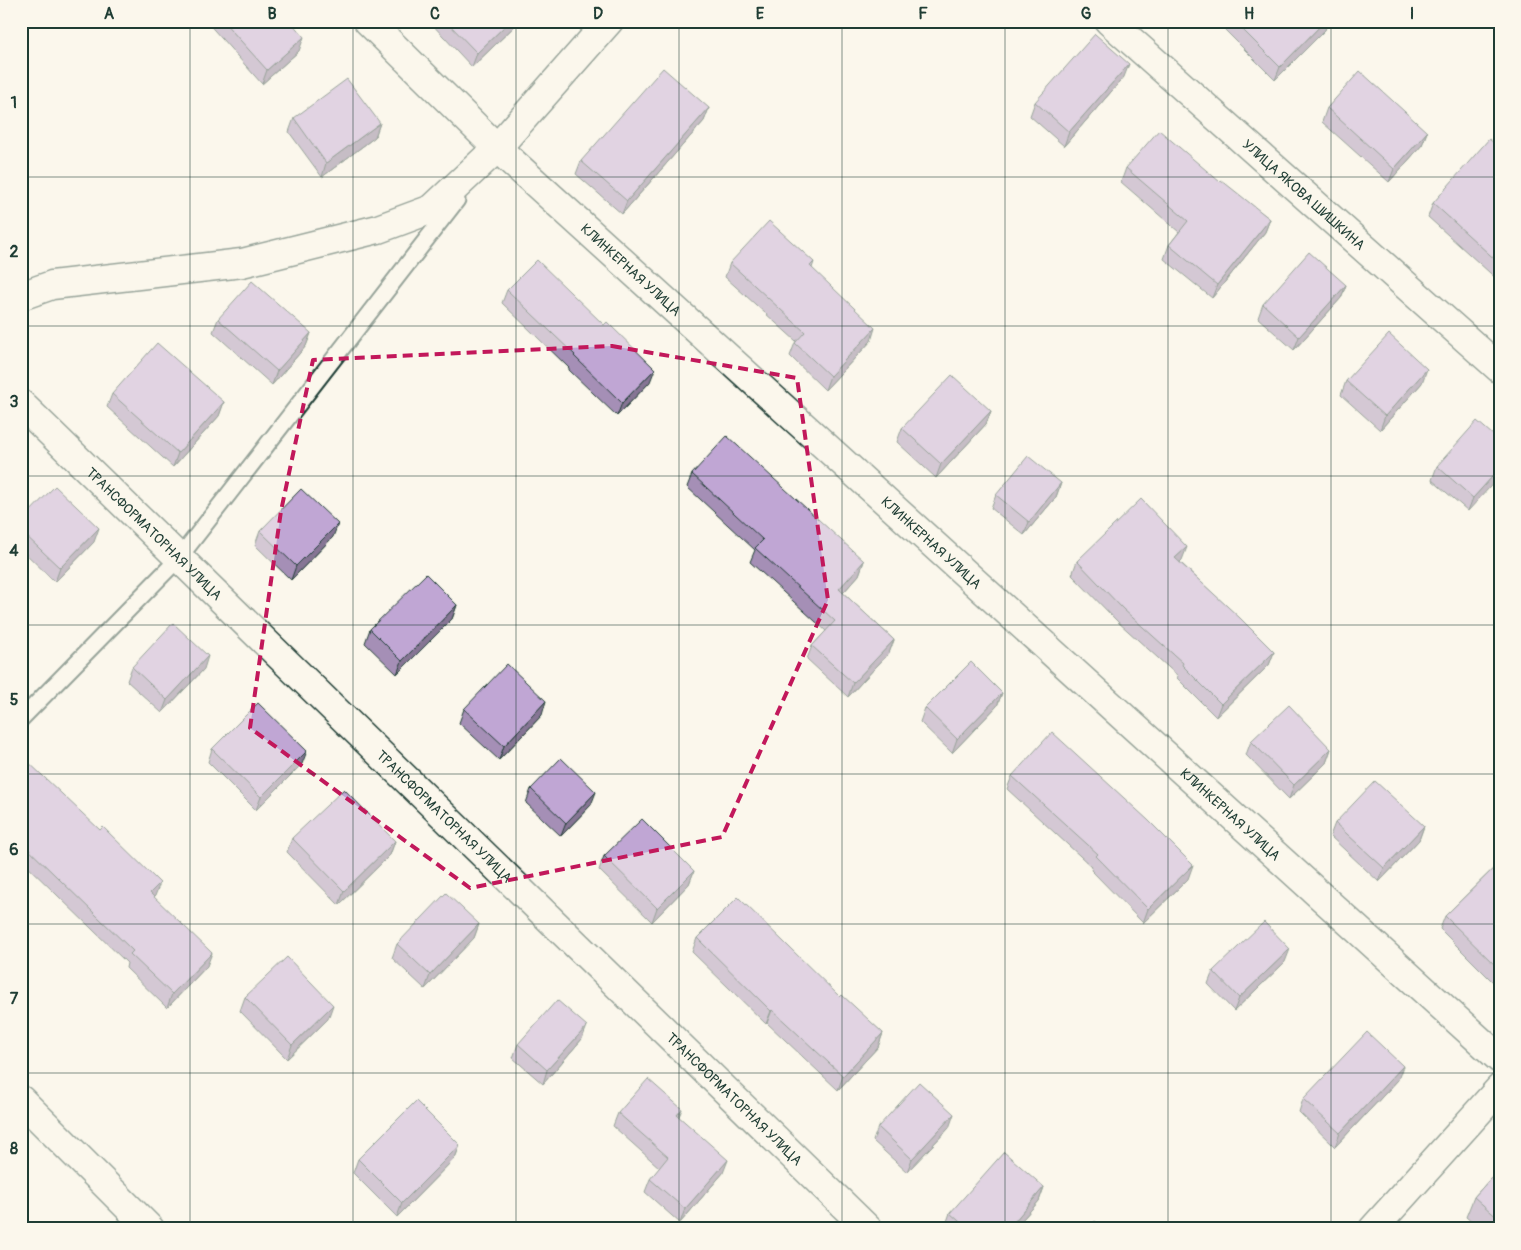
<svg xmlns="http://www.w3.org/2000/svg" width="1521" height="1250" font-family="Pangolin,sans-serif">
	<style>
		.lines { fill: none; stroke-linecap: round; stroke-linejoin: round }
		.service-casing { stroke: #1f3d34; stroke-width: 19 }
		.minor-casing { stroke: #1f3d34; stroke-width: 31 }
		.service { stroke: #fbf7ec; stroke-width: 15 }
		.minor { stroke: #fbf7ec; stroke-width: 28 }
		.wall { fill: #a58fb6; stroke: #1f3d34 }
		.shaded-wall { fill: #867494; stroke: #1f3d34 }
		.building { fill: #c0a6d4; stroke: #1f3d34 }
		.marked { fill: none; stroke: #c2185b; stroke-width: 4; stroke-dasharray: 10 6; stroke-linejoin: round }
		.grid { fill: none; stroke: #1f3d34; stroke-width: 1; stroke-opacity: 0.55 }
		.labels { text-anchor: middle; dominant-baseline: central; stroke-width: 4.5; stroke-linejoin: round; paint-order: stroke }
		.street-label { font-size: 14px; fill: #1f3d34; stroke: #fbf7ec }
		.neatline { fill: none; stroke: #1f3d34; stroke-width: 2 }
		.grid-label { font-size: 16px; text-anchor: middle; font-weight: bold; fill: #1f3d34 }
	</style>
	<rect width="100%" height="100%" fill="#fbf7ec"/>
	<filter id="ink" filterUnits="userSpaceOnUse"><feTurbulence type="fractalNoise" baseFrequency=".02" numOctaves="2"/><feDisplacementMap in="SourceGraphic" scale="10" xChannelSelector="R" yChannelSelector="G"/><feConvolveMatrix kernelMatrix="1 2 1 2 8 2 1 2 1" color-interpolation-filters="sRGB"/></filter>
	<g filter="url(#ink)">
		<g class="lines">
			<g class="service-casing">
				<path id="service" d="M 21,719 L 179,558 L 457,200"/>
			</g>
			<g class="minor-casing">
				<g id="minor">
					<path id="s1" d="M 368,21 L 497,148 L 1500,1059"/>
					<path id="s2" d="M 1109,21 L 1500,369"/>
					<path d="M 21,296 L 52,285 L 242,263 L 378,229 L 432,209 L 497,148 L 609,21"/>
					<path id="s3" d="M 21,404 L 868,1229"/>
					<path d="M 21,1100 L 150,1229"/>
					<path d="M 1373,1229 L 1500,1088"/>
				</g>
			</g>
			<use href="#service" class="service"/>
			<use href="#minor" class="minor"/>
		</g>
		<path class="wall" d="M 206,21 L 290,21 L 299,51 L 262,84 Z
			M 429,21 L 520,21 L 472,67 Z
			M 1216,21 L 1328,21 L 1325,30 L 1275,80 Z
			M 1124,77 L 1064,146 L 1030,116 L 1035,102 Z
			M 709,108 L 704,121 L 622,214 L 576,174 L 581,161 Z
			M 1327,108 L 1427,132 L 1422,145 L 1389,182 L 1322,122 Z
			M 294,118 L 380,123 L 375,137 L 322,177 L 289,132 Z
			M 1500,148 L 1500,282 L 1428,217 L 1433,203 Z
			M 1126,168 L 1220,182 L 1270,219 L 1265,232 L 1212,298 L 1164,259 L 1169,245 L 1179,232 L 1121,182 Z
			M 814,262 L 812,268 L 871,341 L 825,390 L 790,356 L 795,343 L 796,341 L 725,277 L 730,263 Z
			M 1346,285 L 1341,298 L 1294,350 L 1258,318 L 1263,304 Z
			M 507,290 L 650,382 L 617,416 L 569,370 L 569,368 L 502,303 Z
			M 218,319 L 311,333 L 306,346 L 272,385 L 213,332 Z
			M 1346,381 L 1422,383 L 1380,430 L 1341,395 Z
			M 112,394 L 224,402 L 219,416 L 173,467 L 107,407 Z
			M 991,411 L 986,424 L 936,478 L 897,442 L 902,428 Z
			M 1500,441 L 1468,511 L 1432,480 L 1437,466 Z
			M 692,474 L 864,561 L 859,575 L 843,593 L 894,640 L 889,653 L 848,697 L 807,659 L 812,646 L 826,631 L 750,562 L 755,550 L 687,487 Z
			M 1061,483 L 1056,497 L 1024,535 L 991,508 L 996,495 Z
			M 21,521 L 94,542 L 55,582 L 21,549 Z
			M 260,531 L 333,537 L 291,580 L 255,545 Z
			M 1182,560 L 1180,562 L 1274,652 L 1269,665 L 1216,717 L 1177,678 L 1178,676 L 1118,622 L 1072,575 L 1077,561 Z
			M 457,605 L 452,619 L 397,674 L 365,643 L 370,629 Z
			M 132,667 L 204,669 L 162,713 L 127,681 Z
			M 1002,693 L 997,706 L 952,753 L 920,722 L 925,708 Z
			M 464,709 L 542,715 L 499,760 L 459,723 Z
			M 1251,741 L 1331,749 L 1326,763 L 1289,799 L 1246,755 Z
			M 212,749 L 302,764 L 256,810 L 208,762 Z
			M 21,764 L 154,897 L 207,966 L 167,1008 L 126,968 L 127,963 L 21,860 Z
			M 1012,776 L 1188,879 L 1143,923 L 1091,870 L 1092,867 L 1007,789 Z
			M 531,789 L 591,805 L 561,836 L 526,803 Z
			M 1335,823 L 1424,826 L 1419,840 L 1379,882 L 1330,836 Z
			M 292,838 L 395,841 L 390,855 L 339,905 L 287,852 Z
			M 604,856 L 694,871 L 689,884 L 652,922 L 599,870 Z
			M 1500,862 L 1500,979 L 1495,984 L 1440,929 L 1445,916 Z
			M 479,924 L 474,938 L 425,989 L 392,958 L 397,944 Z
			M 697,938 L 840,997 L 883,1033 L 878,1047 L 838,1090 L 767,1023 L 766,1024 L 692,952 Z
			M 1285,962 L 1234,1011 L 1208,984 L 1213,971 Z
			M 245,997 L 328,1019 L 287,1059 L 240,1011 Z
			M 582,1039 L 543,1084 L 513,1058 L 518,1044 Z
			M 1398,1080 L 1335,1147 L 1299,1112 L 1303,1099 Z
			M 618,1113 L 679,1117 L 723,1173 L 680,1223 L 645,1192 L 650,1179 L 660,1168 L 613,1126 Z
			M 878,1127 L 949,1128 L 907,1172 L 873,1141 Z
			M 460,1145 L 455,1158 L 397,1217 L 353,1173 L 358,1159 Z
			M 1500,1168 L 1500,1229 L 1480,1229 L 1466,1217 L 1474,1197 Z
			M 1044,1187 L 1039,1201 L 1014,1229 L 947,1229 L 945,1227 L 950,1213 Z"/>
		<path class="shaded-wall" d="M 510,21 L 520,21 L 472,67 L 477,53 Z
			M 1325,21 L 1328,21 L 1325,30 L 1275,80 L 1280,67 Z
			M 304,37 L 299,51 L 262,84 L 267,70 Z
			M 1129,64 L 1124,77 L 1064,146 L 1069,132 Z
			M 709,108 L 704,121 L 622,214 L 627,201 Z
			M 380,123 L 375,137 L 322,177 L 326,163 Z
			M 1427,132 L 1422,145 L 1389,182 L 1394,169 Z
			M 1270,219 L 1265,232 L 1212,298 L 1217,285 Z
			M 1346,285 L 1341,298 L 1294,350 L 1299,337 Z
			M 875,328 L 871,341 L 825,390 L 830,376 Z
			M 311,333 L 306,346 L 272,385 L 277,371 Z
			M 655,369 L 650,382 L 617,416 L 622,403 Z
			M 1427,369 L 1422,383 L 1380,430 L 1385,416 Z
			M 224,402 L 219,416 L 173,467 L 178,453 Z
			M 991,411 L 986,424 L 936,478 L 941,464 Z
			M 1500,468 L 1500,476 L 1468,511 L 1473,498 Z
			M 1061,483 L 1056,497 L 1024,535 L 1029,522 Z
			M 338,524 L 333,537 L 291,580 L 296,566 Z
			M 99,528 L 94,542 L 55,582 L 60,568 Z
			M 1187,547 L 1182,560 L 1170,572 L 1175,558 Z
			M 864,561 L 859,575 L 834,603 L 839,589 Z
			M 457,605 L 452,619 L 397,674 L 402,661 Z
			M 894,640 L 889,653 L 848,697 L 853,683 Z
			M 1274,652 L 1269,665 L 1216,717 L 1221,704 Z
			M 208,656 L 204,669 L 162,713 L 167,700 Z
			M 1002,693 L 997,706 L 952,753 L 957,739 Z
			M 546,701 L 542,715 L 499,760 L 504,746 Z
			M 1331,749 L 1326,763 L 1289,799 L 1294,785 Z
			M 307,751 L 302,764 L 256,810 L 261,797 Z
			M 596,792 L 591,805 L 561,836 L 566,823 Z
			M 1424,826 L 1419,840 L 1379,882 L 1384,868 Z
			M 395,841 L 390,855 L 339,905 L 344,891 Z
			M 1193,865 L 1188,879 L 1143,923 L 1148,909 Z
			M 694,871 L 689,884 L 652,922 L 657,908 Z
			M 160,883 L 155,896 L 145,906 L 150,893 Z
			M 479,924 L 474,938 L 425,989 L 430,975 Z
			M 1290,949 L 1285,962 L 1234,1011 L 1239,998 Z
			M 212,953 L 207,966 L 167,1008 L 172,994 Z
			M 1500,970 L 1500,979 L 1495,984 Z
			M 333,1005 L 328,1019 L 287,1059 L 292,1045 Z
			M 772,1010 L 767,1023 L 766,1024 L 771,1011 Z
			M 587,1026 L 582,1039 L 543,1084 L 547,1070 Z
			M 883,1033 L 878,1047 L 838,1090 L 843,1076 Z
			M 1403,1066 L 1398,1080 L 1335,1147 L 1340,1133 Z
			M 682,1109 L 677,1122 L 677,1115 Z
			M 954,1114 L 949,1128 L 907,1172 L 912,1159 Z
			M 460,1145 L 455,1158 L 397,1217 L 402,1203 Z
			M 728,1160 L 723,1173 L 680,1223 L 685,1209 Z
			M 1044,1187 L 1039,1201 L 1014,1229 L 1008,1229 Z"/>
		<path class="building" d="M 223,21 L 290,21 L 304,37 L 267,70 Z
			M 446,21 L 510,21 L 477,53 Z
			M 1234,21 L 1325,21 L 1280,67 Z
			M 1095,34 L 1129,64 L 1069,132 L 1035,102 Z
			M 663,68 L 709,108 L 627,201 L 581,161 Z
			M 1360,71 L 1427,132 L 1394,169 L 1327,108 Z
			M 347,79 L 380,123 L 326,163 L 294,118 Z
			M 1159,130 L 1220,182 L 1221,180 L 1270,219 L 1217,285 L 1169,245 L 1188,221 L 1126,168 Z
			M 1489,139 L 1500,148 L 1500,264 L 1433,203 Z
			M 769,221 L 814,262 L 810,266 L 875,328 L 830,376 L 795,343 L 805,332 L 730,263 Z
			M 1309,252 L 1346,285 L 1299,337 L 1263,304 Z
			M 537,260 L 604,325 L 607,322 L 655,369 L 622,403 L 574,356 L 575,355 L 507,290 Z
			M 252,281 L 311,333 L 277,371 L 218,319 Z
			M 1389,334 L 1427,369 L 1385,416 L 1346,381 Z
			M 157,343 L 224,402 L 178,453 L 112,394 Z
			M 952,375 L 991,411 L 941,464 L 902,428 Z
			M 1477,421 L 1500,441 L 1500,468 L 1473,498 L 1437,466 Z
			M 727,436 L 864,561 L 839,589 L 894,640 L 853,683 L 812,646 L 835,621 L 755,548 L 763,540 L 692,474 Z
			M 1028,456 L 1061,483 L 1029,522 L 996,495 Z
			M 55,486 L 99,528 L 60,568 L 21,531 L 21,521 Z
			M 301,489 L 338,524 L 296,566 L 260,531 Z
			M 1141,499 L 1187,547 L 1175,558 L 1240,618 L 1274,652 L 1221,704 L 1182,665 L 1183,663 L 1123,609 L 1077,561 Z
			M 426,574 L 457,605 L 402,661 L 370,629 Z
			M 173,623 L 208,656 L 167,700 L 132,667 Z
			M 971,662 L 1002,693 L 957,739 L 925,708 Z
			M 507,664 L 546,701 L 504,746 L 464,709 Z
			M 258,703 L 307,751 L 261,797 L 212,749 Z
			M 1289,705 L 1331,749 L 1294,785 L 1251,741 Z
			M 1052,732 L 1148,820 L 1193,865 L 1148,909 L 1096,856 L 1098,854 L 1012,776 Z
			M 561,758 L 596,792 L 566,823 L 531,789 Z
			M 25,759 L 100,830 L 103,827 L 160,883 L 150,893 L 212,953 L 172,994 L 130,954 L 133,951 L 21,842 L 21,764 Z
			M 1375,781 L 1424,826 L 1384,868 L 1335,823 Z
			M 344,789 L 395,841 L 344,891 L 292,838 Z
			M 642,819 L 694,871 L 657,908 L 604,856 Z
			M 1500,862 L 1500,970 L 1445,916 Z
			M 446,893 L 479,924 L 430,975 L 397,944 Z
			M 738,897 L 840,997 L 842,995 L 883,1033 L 843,1076 L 772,1010 L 771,1011 L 697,938 Z
			M 1264,922 L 1290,949 L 1239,998 L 1213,971 Z
			M 287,957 L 333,1005 L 292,1045 L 245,997 Z
			M 557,1000 L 587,1026 L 547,1070 L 518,1044 Z
			M 1367,1032 L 1403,1066 L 1340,1133 L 1303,1099 Z
			M 648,1079 L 682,1109 L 677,1115 L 728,1160 L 685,1209 L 650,1179 L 668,1157 L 618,1113 Z
			M 919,1082 L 954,1114 L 912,1159 L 878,1127 Z
			M 416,1101 L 460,1145 L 402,1203 L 358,1159 Z
			M 1004,1152 L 1044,1187 L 1008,1229 L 968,1229 L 950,1213 Z
			M 1500,1168 L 1500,1220 L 1474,1197 Z
			M 1095,1221 L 1104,1229 L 1088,1229 Z
			M 781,1224 L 787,1229 L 777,1229 Z"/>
	</g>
	<path d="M0 0H1521V1250H0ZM 612,346 L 797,378 L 828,600 L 722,837 L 470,888 L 250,728 L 281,511 L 313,360 Z" fill="#fbf7ec" fill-opacity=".55" fill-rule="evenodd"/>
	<path class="marked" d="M 612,346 L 797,378 L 828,600 L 722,837 L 470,888 L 250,728 L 281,511 L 313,360 Z"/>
	<path class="grid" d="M 190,21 L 190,1229M 353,21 L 353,1229M 516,21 L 516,1229M 679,21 L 679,1229M 842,21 L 842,1229M 1005,21 L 1005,1229M 1168,21 L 1168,1229M 1331,21 L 1331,1229M 21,177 L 1500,177M 21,326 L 1500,326M 21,476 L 1500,476M 21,625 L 1500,625M 21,774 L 1500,774M 21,924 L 1500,924M 21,1073 L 1500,1073"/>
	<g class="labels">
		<g class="street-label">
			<text stroke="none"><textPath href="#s2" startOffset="261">УЛИЦА ЯКОВА ШИШКИНА</textPath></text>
			<text stroke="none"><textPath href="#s1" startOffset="362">КЛИНКЕРНАЯ УЛИЦА</textPath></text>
			<text stroke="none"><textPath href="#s3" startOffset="186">ТРАНСФОРМАТОРНАЯ УЛИЦА</textPath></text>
			<text stroke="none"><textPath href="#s1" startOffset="768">КЛИНКЕРНАЯ УЛИЦА</textPath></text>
			<text stroke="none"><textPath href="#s1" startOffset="1172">КЛИНКЕРНАЯ УЛИЦА</textPath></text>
			<text stroke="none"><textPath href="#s3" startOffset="591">ТРАНСФОРМАТОРНАЯ УЛИЦА</textPath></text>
			<text stroke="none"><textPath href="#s3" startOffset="996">ТРАНСФОРМАТОРНАЯ УЛИЦА</textPath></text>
		</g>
	</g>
	<rect width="1521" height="1250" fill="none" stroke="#fbf7ec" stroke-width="55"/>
	<rect x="28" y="28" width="1466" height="1194" class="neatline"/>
	<g class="grid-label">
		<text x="109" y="19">A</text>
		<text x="272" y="19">B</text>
		<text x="435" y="19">C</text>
		<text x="598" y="19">D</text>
		<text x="760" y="19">E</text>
		<text x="923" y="19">F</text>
		<text x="1086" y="19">G</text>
		<text x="1249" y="19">H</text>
		<text x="1412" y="19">I</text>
		<text x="14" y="108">1</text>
		<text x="14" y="257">2</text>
		<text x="14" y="407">3</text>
		<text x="14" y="556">4</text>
		<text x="14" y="705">5</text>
		<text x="14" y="855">6</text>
		<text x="14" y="1004">7</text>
		<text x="14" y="1154">8</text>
	</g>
</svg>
